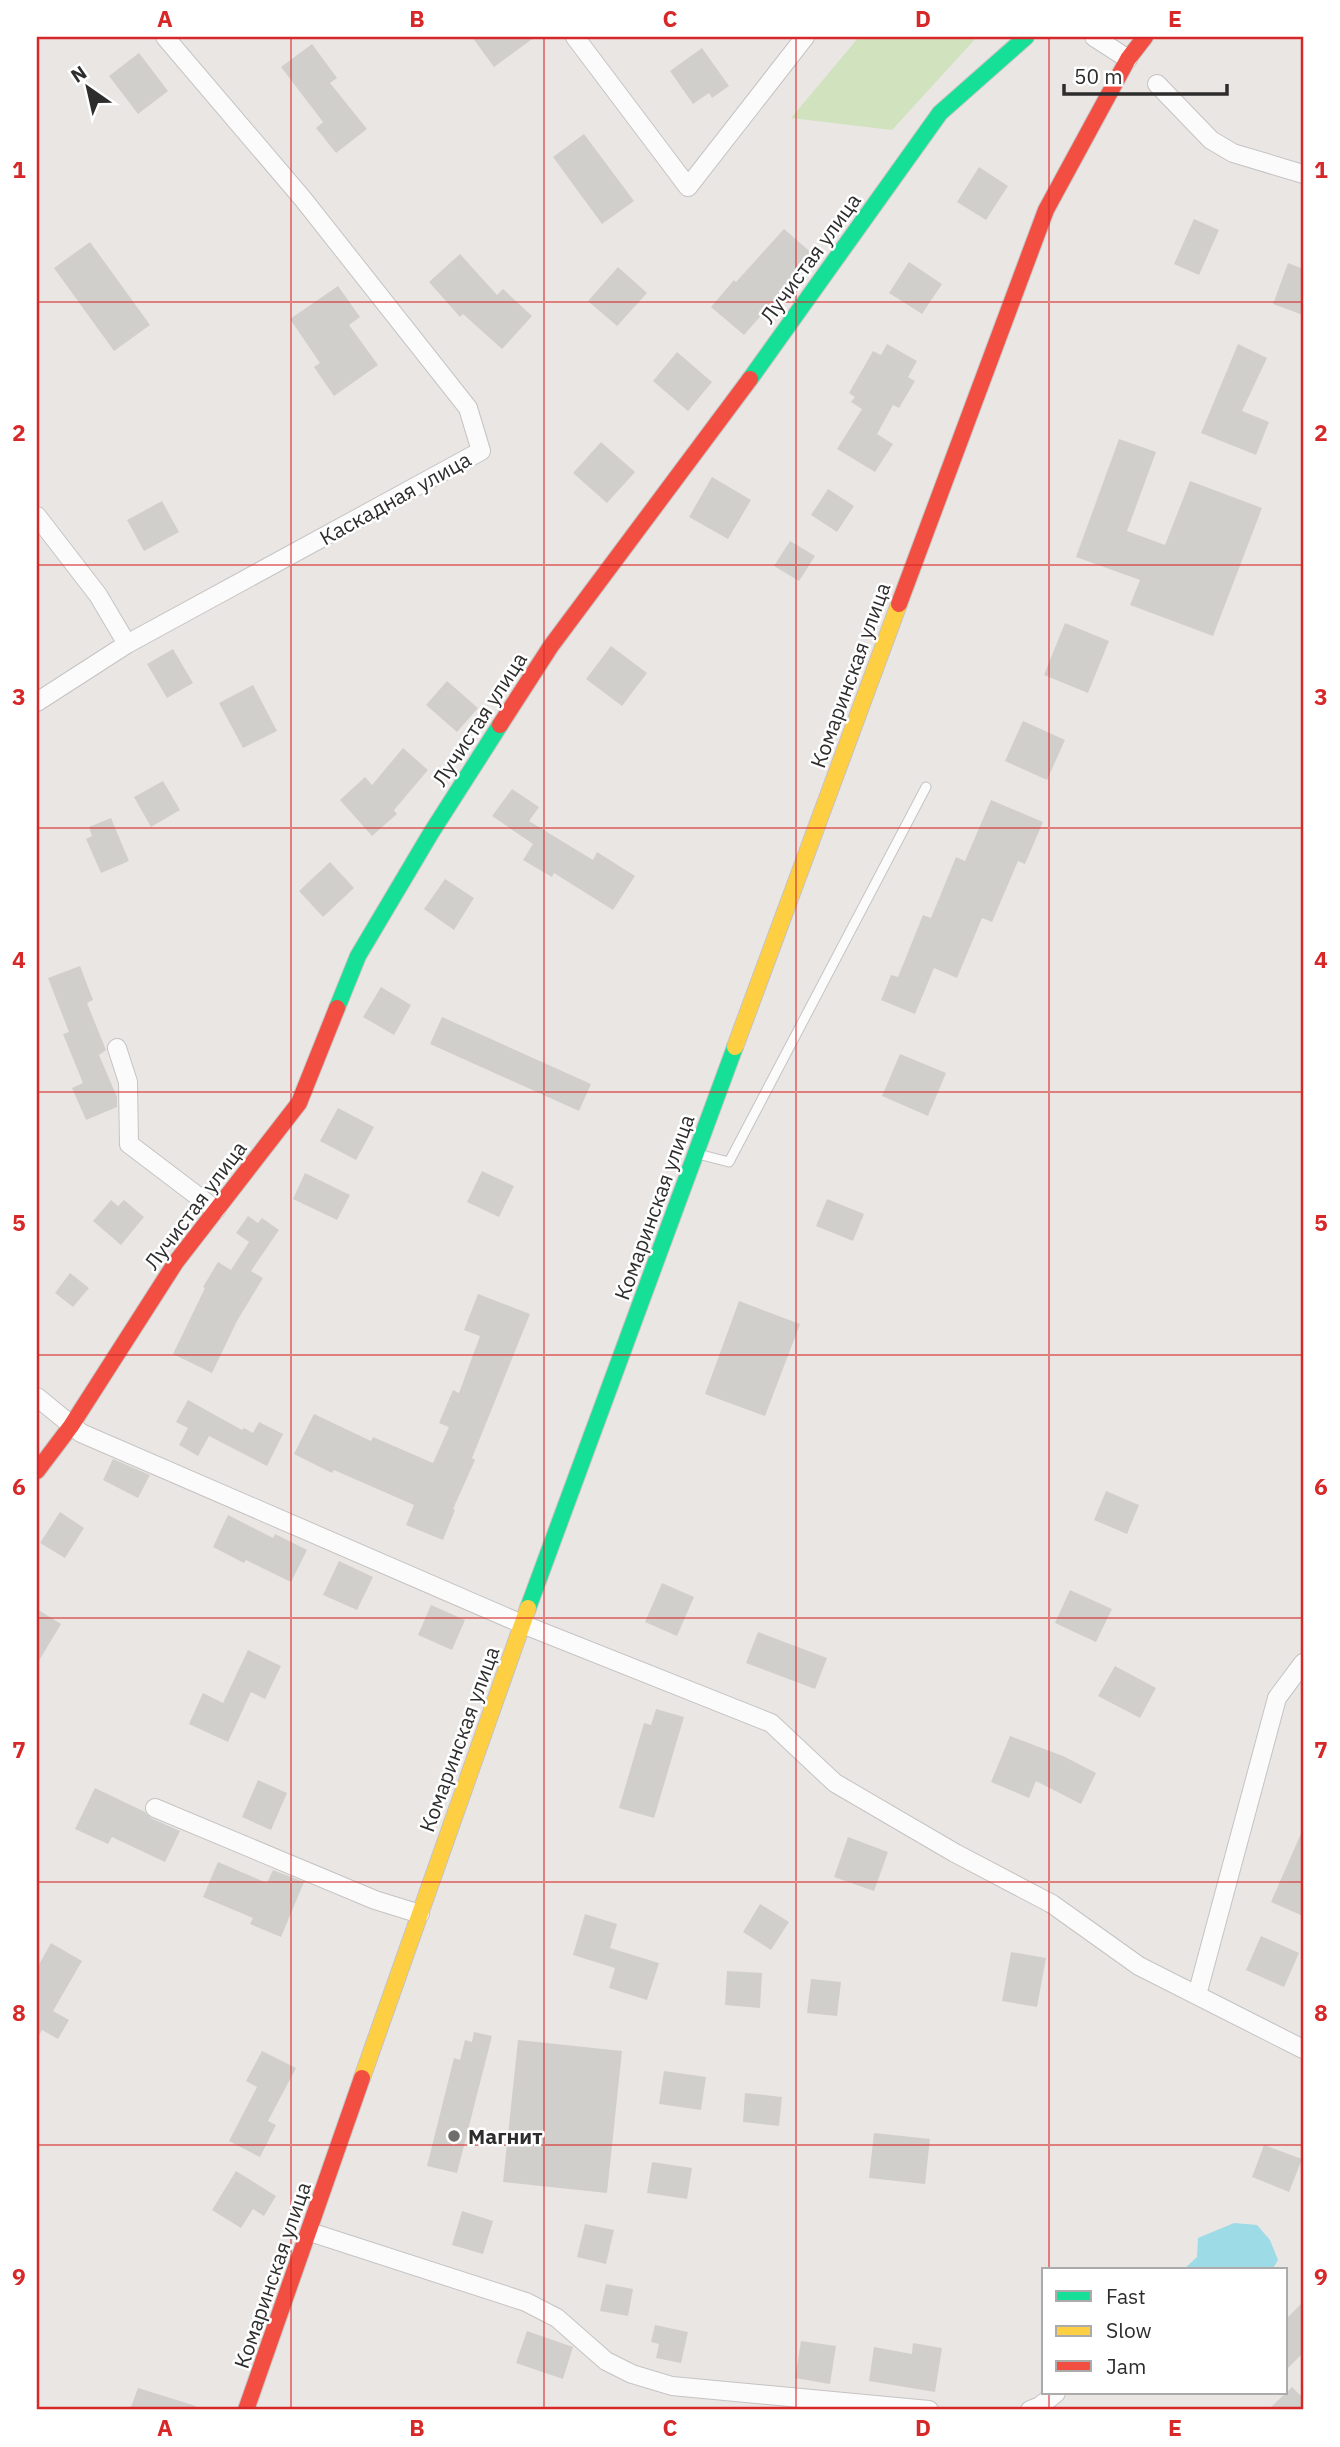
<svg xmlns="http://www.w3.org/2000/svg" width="1340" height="2447" font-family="'IBM Plex Sans',sans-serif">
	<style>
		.green { fill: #d1e2bf }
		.water { fill: #9ddbe6 }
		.building { fill: #d1cfcc }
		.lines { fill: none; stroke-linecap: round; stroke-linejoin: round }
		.lane-casing { stroke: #c5c3c3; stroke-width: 11 }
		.street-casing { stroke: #c5c3c3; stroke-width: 20 }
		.fast-casing { stroke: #c5c3c3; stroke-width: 18 }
		.slow-casing { stroke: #c5c3c3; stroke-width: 18 }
		.jam-casing { stroke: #c5c3c3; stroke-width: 18 }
		.lane { stroke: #fcfbfb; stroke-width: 9 }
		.street { stroke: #fcfbfb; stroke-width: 18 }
		.fast { stroke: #16e098; stroke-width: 16 }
		.slow { stroke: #ffcf43; stroke-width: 16 }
		.jam { stroke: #f24e42; stroke-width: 16 }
		.grid { fill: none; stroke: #d62828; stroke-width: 2; stroke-opacity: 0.55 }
		.poi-dot { fill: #6f6e6d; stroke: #fff; stroke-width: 2.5 }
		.labels { text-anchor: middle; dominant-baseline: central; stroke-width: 5; stroke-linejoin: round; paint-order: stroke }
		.street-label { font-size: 21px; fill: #2d2d2d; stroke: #fff }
		.poi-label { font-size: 21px; font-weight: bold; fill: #2d2d2d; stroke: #fff; text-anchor: start }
		.neatline { fill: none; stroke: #d62828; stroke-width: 2.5 }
		.grid-label { font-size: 23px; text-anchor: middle; font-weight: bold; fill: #d62828 }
	</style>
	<rect width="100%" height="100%" fill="#eae6e3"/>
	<path class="green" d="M 859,37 L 977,37 L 892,130 L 791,118 Z"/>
	<path class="water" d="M 1234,2223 L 1257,2225 L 1270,2240 L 1278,2260 L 1272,2270 L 1183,2270 L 1197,2257 L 1198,2238 Z"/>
	<path class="building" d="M 472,37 L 535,37 L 494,67 Z
		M 312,44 L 337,78 L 330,83 L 367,129 L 336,153 L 316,128 L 323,122 L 281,67 Z
		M 702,48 L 729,86 L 712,98 L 709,93 L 693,104 L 670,71 Z
		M 139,53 L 168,91 L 138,114 L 109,76 Z
		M 584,134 L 634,201 L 602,224 L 553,157 Z
		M 979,167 L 1008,186 L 986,220 L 957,202 Z
		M 1194,219 L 1219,230 L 1199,275 L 1174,264 Z
		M 784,229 L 814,255 L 744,335 L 711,307 L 734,280 L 736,282 Z
		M 90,242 L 150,325 L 114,351 L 54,268 Z
		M 460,254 L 497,295 L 503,289 L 532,316 L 502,349 L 463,314 L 460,317 L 429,282 Z
		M 909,262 L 942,284 L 922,314 L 889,293 Z
		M 1288,263 L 1303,269 L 1303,315 L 1273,304 Z
		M 618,267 L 647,293 L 617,326 L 588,301 Z
		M 338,286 L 360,317 L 349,325 L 378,365 L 334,396 L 314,367 L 320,363 L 290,319 Z
		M 887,344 L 917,361 L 908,377 L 915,381 L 899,408 L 893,405 L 877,434 L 893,444 L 875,472 L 837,449 L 862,409 L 851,402 L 855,397 L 849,393 L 873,351 L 881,355 Z
		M 1238,344 L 1267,358 L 1242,411 L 1269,422 L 1256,455 L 1201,433 Z
		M 677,352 L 712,382 L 688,411 L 653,381 Z
		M 1119,439 L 1156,452 L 1127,531 L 1165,545 L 1190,481 L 1262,508 L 1213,636 L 1130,605 L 1140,580 L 1076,557 Z
		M 601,442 L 635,472 L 607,503 L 573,473 Z
		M 712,477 L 751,500 L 728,539 L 689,517 Z
		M 828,489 L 854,506 L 837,532 L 811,515 Z
		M 162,501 L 179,532 L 144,551 L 127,520 Z
		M 790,541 L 815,556 L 799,581 L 774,566 Z
		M 1065,623 L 1109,641 L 1088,693 L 1044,675 Z
		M 611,646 L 647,673 L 622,706 L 586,679 Z
		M 173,649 L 193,683 L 167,698 L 147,664 Z
		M 447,681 L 478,708 L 457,732 L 426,705 Z
		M 253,685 L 277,731 L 243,748 L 219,703 Z
		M 1023,721 L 1065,740 L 1047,780 L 1005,761 Z
		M 403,748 L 428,770 L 394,810 L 397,814 L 372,836 L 340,800 L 365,777 L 372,785 Z
		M 163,781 L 180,810 L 151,827 L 134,797 Z
		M 512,789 L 539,807 L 529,821 L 593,860 L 597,852 L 635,876 L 613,910 L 554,873 L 552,877 L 523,860 L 533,844 L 492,816 Z
		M 991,800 L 1043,822 L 1025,864 L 1018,861 L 992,922 L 982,918 L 957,978 L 934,968 L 915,1014 L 881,1000 L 891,975 L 898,977 L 923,915 L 931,918 L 956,857 L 965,861 Z
		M 111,818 L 129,861 L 101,873 L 86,839 L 92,836 L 89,827 Z
		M 330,862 L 354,888 L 323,917 L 299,891 Z
		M 445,879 L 474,898 L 454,930 L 424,909 Z
		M 80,966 L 93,1000 L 87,1003 L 106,1050 L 99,1055 L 117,1097 L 117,1107 L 86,1120 L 72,1088 L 83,1083 L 63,1034 L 69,1032 L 48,978 Z
		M 381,987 L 411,1005 L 394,1035 L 363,1017 Z
		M 442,1017 L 591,1084 L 579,1111 L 430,1044 Z
		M 900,1054 L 946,1073 L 928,1116 L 882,1096 Z
		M 338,1108 L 374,1127 L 356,1160 L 320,1141 Z
		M 482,1171 L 514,1186 L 499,1217 L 467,1202 Z
		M 305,1173 L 350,1195 L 337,1220 L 293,1199 Z
		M 827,1199 L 864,1214 L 853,1241 L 816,1226 Z
		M 111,1200 L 118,1206 L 124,1200 L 144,1217 L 121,1245 L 93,1221 Z
		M 248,1216 L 258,1223 L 262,1218 L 279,1230 L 251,1271 L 263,1278 L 237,1321 L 212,1373 L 173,1354 L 205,1288 L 203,1287 L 218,1262 L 231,1270 L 249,1242 L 236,1233 Z
		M 70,1273 L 89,1288 L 73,1307 L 55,1293 Z
		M 478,1294 L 530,1314 L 472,1458 L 475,1460 L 453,1509 L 455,1510 L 443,1540 L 406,1525 L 414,1505 L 334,1470 L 332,1473 L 294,1454 L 314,1414 L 371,1441 L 373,1437 L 433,1463 L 449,1427 L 439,1423 L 453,1390 L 459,1393 L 480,1336 L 464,1330 Z
		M 739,1301 L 800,1324 L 765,1416 L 705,1394 Z
		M 188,1400 L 242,1430 L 244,1428 L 253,1433 L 259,1422 L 283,1434 L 267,1466 L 209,1436 L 198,1456 L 179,1445 L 188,1428 L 176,1422 Z
		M 113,1459 L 150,1475 L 138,1498 L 103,1480 Z
		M 1106,1491 L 1139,1505 L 1127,1534 L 1094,1520 Z
		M 60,1512 L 84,1528 L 65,1558 L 40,1543 Z
		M 228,1515 L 273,1538 L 275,1534 L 307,1550 L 291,1582 L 246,1560 L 244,1563 L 213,1547 Z
		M 339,1561 L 373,1577 L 357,1610 L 323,1595 Z
		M 662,1583 L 694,1597 L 677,1636 L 645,1622 Z
		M 1070,1590 L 1112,1609 L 1096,1642 L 1055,1623 Z
		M 431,1605 L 465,1620 L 452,1650 L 418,1635 Z
		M 37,1609 L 61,1624 L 37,1664 Z
		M 758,1632 L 827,1658 L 815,1689 L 746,1663 Z
		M 248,1650 L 281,1666 L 265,1699 L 251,1692 L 228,1742 L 189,1724 L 203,1693 L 223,1703 Z
		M 1115,1666 L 1156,1688 L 1140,1718 L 1098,1696 Z
		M 656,1709 L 684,1717 L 654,1818 L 619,1808 L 644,1723 L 651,1725 Z
		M 1010,1736 L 1063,1756 L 1096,1773 L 1081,1804 L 1036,1781 L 1029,1798 L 991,1782 Z
		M 258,1780 L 287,1793 L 271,1830 L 242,1817 Z
		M 95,1788 L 145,1812 L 151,1818 L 180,1831 L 165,1862 L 112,1837 L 108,1844 L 75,1829 Z
		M 1303,1829 L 1303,1916 L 1271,1902 Z
		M 848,1837 L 888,1852 L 874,1891 L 834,1877 Z
		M 218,1862 L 267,1883 L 273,1870 L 304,1882 L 281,1937 L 250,1924 L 253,1918 L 203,1897 Z
		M 760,1904 L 789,1922 L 771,1950 L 743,1932 Z
		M 585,1914 L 617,1924 L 610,1948 L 659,1963 L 647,2000 L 609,1988 L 615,1968 L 573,1955 Z
		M 1261,1936 L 1299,1953 L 1284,1987 L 1246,1970 Z
		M 51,1943 L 82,1961 L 53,2011 L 69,2020 L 58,2039 L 42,2030 L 37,2039 L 37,1968 Z
		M 1011,1952 L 1046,1958 L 1037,2007 L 1002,2001 Z
		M 727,1971 L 762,1973 L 760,2008 L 725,2005 Z
		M 811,1979 L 841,1982 L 837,2016 L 807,2013 Z
		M 474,2032 L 492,2036 L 457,2173 L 427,2166 L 454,2058 L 460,2060 L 465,2040 L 472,2042 Z
		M 518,2040 L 622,2051 L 607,2193 L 503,2182 Z
		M 262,2051 L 296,2068 L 268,2121 L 276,2125 L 260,2157 L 229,2141 L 257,2087 L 246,2081 Z
		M 664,2071 L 706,2077 L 701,2110 L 659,2104 Z
		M 745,2093 L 782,2097 L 779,2126 L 743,2122 Z
		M 874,2133 L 930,2139 L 925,2184 L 869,2178 Z
		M 1264,2145 L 1302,2159 L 1289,2192 L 1252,2177 Z
		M 652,2162 L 692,2168 L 687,2199 L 647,2193 Z
		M 236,2171 L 276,2196 L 264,2216 L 253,2209 L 241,2228 L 212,2210 Z
		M 462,2211 L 493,2221 L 483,2254 L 452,2245 Z
		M 585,2224 L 614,2230 L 606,2264 L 577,2257 Z
		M 606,2284 L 633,2289 L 628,2316 L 600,2311 Z
		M 1303,2302 L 1303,2353 L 1286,2370 L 1286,2319 Z
		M 655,2325 L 688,2332 L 681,2363 L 656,2358 L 659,2344 L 651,2342 Z
		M 527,2331 L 573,2347 L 563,2379 L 516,2363 Z
		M 801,2341 L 836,2346 L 830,2384 L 795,2378 Z
		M 913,2343 L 942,2348 L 935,2392 L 869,2381 L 874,2347 L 912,2354 Z
		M 1292,2387 L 1303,2398 L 1303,2410 L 1268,2410 Z
		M 138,2388 L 196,2406 L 196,2410 L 130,2410 Z"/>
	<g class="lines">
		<g class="lane-casing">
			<path id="lane" d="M 698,1154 L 729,1162 L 926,787"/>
		</g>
		<g class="street-casing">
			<path id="street" d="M 575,37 L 688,187 L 805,37
				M 1094,37 L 1128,59
				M 1157,84 L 1211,140 L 1233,153 L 1303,174
				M 37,516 L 98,595 L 127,644
				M 37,702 L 127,644 L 481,451 L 468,408 L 303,199 L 165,37
				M 117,1048 L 128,1082 L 129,1144 L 216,1210
				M 37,1397 L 81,1433 L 522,1624 L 771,1723 L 835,1783 L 955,1853 L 1052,1904 L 1139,1966 L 1303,2049
				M 155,1808 L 375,1900 L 420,1914
				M 1197,1995 L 1277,1698 L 1303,1663
				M 310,2232 L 526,2302 L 557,2318 L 606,2361 L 632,2374 L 672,2386 L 929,2410
				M 1030,2410 L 1040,2406 L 1056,2393"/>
		</g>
		<g class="fast-casing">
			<path id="fast" d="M 750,379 L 940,113 L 1026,37
				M 337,1008 L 358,956 L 431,833 L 500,725
				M 528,1608 L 735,1047"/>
		</g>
		<g class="slow-casing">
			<path id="slow" d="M 735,1047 L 899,604
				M 362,2078 L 528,1608"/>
		</g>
		<g class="jam-casing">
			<path id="jam" d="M 899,604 L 1046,210 L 1128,59 L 1145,37
				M 500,725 L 551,646 L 750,379
				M 37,1471 L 71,1426 L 176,1262 L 299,1103 L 337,1008
				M 246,2410 L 362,2078"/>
		</g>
		<use href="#lane" class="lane"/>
		<use href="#street" class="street"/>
		<use href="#fast" class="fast"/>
		<use href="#slow" class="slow"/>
		<use href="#jam" class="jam"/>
	</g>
	<path class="grid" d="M 291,37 L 291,2410M 544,37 L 544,2410M 796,37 L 796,2410M 1049,37 L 1049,2270M 37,302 L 1303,302M 37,565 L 1303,565M 37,828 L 1303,828M 37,1092 L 1303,1092M 37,1355 L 1303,1355M 37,1618 L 1303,1618M 37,1882 L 1303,1882M 37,2145 L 1303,2145M 1049,2393 L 1049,2410"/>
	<circle class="poi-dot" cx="454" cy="2136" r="7"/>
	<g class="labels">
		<g class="street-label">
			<text transform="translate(810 258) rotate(-54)">Лучистая улица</text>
			<text transform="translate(395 498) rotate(-29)">Каскадная улица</text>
			<text transform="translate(850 675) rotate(-70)">Комаринская улица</text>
			<text transform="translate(479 719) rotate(-57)">Лучистая улица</text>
			<text transform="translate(195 1205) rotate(-53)">Лучистая улица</text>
			<text transform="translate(654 1207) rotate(-70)">Комаринская улица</text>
			<text transform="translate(459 1739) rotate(-70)">Комаринская улица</text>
			<text transform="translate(272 2275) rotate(-71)">Комаринская улица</text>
		</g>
		<g class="poi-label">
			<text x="468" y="2136">Магнит</text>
		</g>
	</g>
	<rect width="1340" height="2447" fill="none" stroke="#ffffff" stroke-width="77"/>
	<rect x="1042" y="2268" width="245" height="126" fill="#ffffff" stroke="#ababab" stroke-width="2"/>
	<rect x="1056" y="2291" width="35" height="10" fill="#16e098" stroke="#ababab" stroke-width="2"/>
	<text x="1106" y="2304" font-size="21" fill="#2d2d2d">Fast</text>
	<rect x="1056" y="2326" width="35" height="10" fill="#ffcf43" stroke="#ababab" stroke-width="2"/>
	<text x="1106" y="2338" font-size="21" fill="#2d2d2d">Slow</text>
	<rect x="1056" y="2361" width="35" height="10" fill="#f24e42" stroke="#ababab" stroke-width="2"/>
	<text x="1106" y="2374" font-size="21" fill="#2d2d2d">Jam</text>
	<g transform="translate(88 88) rotate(326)" stroke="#ffffff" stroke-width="5" paint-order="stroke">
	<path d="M0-5L12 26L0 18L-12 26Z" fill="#2d2d2d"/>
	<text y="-10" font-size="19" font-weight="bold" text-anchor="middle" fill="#2d2d2d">N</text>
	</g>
	<path d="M1064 84v10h163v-10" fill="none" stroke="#2d2d2d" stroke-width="3.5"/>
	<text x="1074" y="84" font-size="21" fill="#2d2d2d" stroke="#ffffff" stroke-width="5" paint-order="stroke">50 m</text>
	<rect x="38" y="38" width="1264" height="2370" class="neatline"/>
	<g class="grid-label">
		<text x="165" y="27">A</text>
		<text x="417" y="27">B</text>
		<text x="670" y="27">C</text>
		<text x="923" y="27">D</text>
		<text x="1175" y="27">E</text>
		<text x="19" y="178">1</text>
		<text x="1321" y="178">1</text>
		<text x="19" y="441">2</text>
		<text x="1321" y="441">2</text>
		<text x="19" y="705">3</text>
		<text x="1321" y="705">3</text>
		<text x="19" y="968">4</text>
		<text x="1321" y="968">4</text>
		<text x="19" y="1231">5</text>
		<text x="1321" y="1231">5</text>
		<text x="19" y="1495">6</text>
		<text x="1321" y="1495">6</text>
		<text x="19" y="1758">7</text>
		<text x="1321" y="1758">7</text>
		<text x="19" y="2021">8</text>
		<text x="1321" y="2021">8</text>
		<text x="19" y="2285">9</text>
		<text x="1321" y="2285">9</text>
		<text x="165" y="2436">A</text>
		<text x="417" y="2436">B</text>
		<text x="670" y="2436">C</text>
		<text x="923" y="2436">D</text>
		<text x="1175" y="2436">E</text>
	</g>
</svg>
